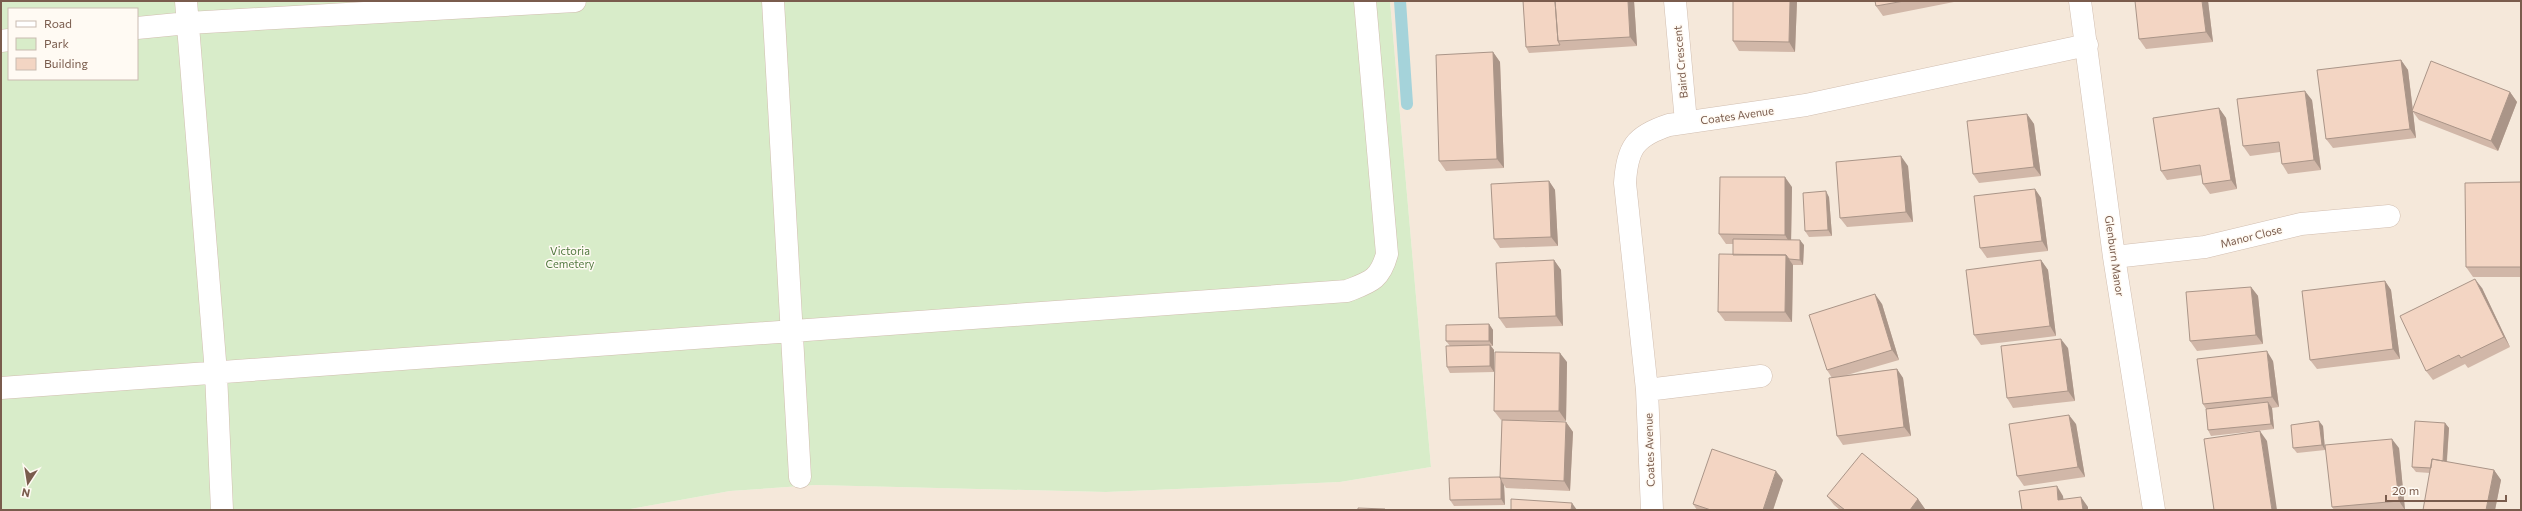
<svg xmlns="http://www.w3.org/2000/svg" width="2522" height="511" font-family="Commissioner,sans-serif">
	<style>
		.residential { fill: #f5e8da }
		.green { fill: #d8ecc9; fill-rule: evenodd }
		.lines { fill: none; stroke-linecap: round; stroke-linejoin: round }
		.stream { stroke: #a5d3da; stroke-width: 12 }
		.minor-casing { stroke: #d1beb0; stroke-width: 23 }
		.minor { stroke: #fff; stroke-width: 22 }
		.wall { fill: #d1b7a8 }
		.shaded-wall { fill: #aa9588 }
		.building { fill: #f3d5c3; stroke: #aa9588 }
		.labels { text-anchor: middle; dominant-baseline: central; stroke-width: 3; stroke-linejoin: round; paint-order: stroke }
		.street-label { font-size: 11px; fill: #7a5c4d; stroke: #fffaf3 }
		.park-label { font-size: 11px; fill: #537a41; stroke: #fffaf3 }
	</style>
	<rect width="100%" height="100%" fill="#fdf6ec"/>
	<path class="residential" d="M 1390,1 L 2521,1 L 2521,510 L 625,510 L 730,491 L 816,485 L 1106,492 L 1340,482 L 1431,467 Z"/>
	<path class="green" d="M 1,1 L 1390,1 L 1431,467 L 1340,482 L 1106,492 L 816,485 L 730,491 L 625,510 L 1,510 ZM 9,9 L 137,9 L 137,79 L 9,79 Z"/>
	<g class="lines">
		<path class="stream" d="M 1400,1 L 1407,104"/>
		<g class="minor-casing">
			<path id="minor" d="M 186,1 L 216,373 L 222,510
				M 773,1 L 800,477
				M 1675,1 L 1686,122
				M 2080,1 L 2114,257 L 2154,510
				M 137,28 L 188,23 L 575,1
				M 1,41 L 9,40
				M 2114,257 L 2205,247 L 2301,224 L 2389,216
				M 1,388 L 1347,291 C 1370,282 1380,280 1387,254 L 1365,1
				M 1647,390 L 1761,376
				M 1652,510 L 1647,390 L 1625,183 C 1627,148 1635,136 1669,125 L 1806,105 L 2087,45"/>
		</g>
		<use href="#minor" class="minor"/>
	</g>
	<path class="wall" d="M 1523,1 L 1634,1 L 1637,46 L 1529,53 L 1526,47 Z
		M 1797,1 L 1795,52 L 1739,51 L 1733,41 Z
		M 1875,1 L 1959,1 L 1883,16 L 1876,6 Z
		M 2208,1 L 2213,42 L 2146,49 L 2139,39 Z
		M 1493,52 L 1500,62 L 1504,168 L 1446,171 L 1439,161 Z
		M 2401,60 L 2408,70 L 2413,110 L 2510,92 L 2517,102 L 2498,151 L 2419,120 L 2413,112 L 2416,138 L 2333,148 L 2326,139 Z
		M 2312,100 L 2321,170 L 2288,174 L 2282,164 L 2280,152 L 2250,156 L 2243,146 Z
		M 2219,108 L 2226,118 L 2237,189 L 2210,194 L 2203,184 L 2202,175 L 2167,180 L 2161,171 Z
		M 2027,114 L 2034,124 L 2041,176 L 1979,183 L 1973,174 Z
		M 1908,166 L 1913,222 L 1847,227 L 1840,218 Z
		M 1549,181 L 1555,190 L 1558,246 L 1500,248 L 1494,239 Z
		M 2521,182 L 2521,277 L 2473,277 L 2466,267 Z
		M 1792,187 L 1791,240 L 1804,245 L 1803,265 L 1793,265 L 1792,322 L 1725,321 L 1718,312 L 1733,255 L 1733,244 L 1726,244 L 1719,234 Z
		M 2035,189 L 2041,198 L 2048,251 L 1987,258 L 1980,248 Z
		M 1829,197 L 1832,236 L 1809,237 L 1805,231 Z
		M 1554,260 L 1561,270 L 1563,326 L 1506,328 L 1499,318 Z
		M 2041,260 L 2048,270 L 2056,336 L 1981,345 L 1974,335 Z
		M 2385,281 L 2391,290 L 2400,359 L 2317,369 L 2310,360 Z
		M 2251,287 L 2258,296 L 2263,344 L 2197,351 L 2190,341 Z
		M 2482,288 L 2510,347 L 2468,368 L 2465,364 L 2433,380 L 2426,371 Z
		M 1882,304 L 1899,360 L 1847,375 L 1897,369 L 1903,378 L 1911,436 L 1843,445 L 1837,436 L 1832,378 L 1827,370 Z
		M 1489,324 L 1493,330 L 1493,346 L 1491,346 L 1494,350 L 1494,372 L 1450,373 L 1447,367 L 1450,346 L 1446,341 Z
		M 2068,348 L 2075,401 L 2013,408 L 2007,398 Z
		M 2273,361 L 2279,407 L 2272,408 L 2274,429 L 2211,436 L 2208,430 L 2206,409 L 2203,404 Z
		M 1567,362 L 1566,421 L 1517,420 L 1566,422 L 1573,432 L 1570,491 L 1506,488 L 1504,485 L 1505,505 L 1454,506 L 1450,500 L 1500,477 L 1502,420 L 1501,420 L 1494,411 Z
		M 2445,423 L 2449,428 L 2447,462 L 2494,470 L 2501,480 L 2495,510 L 2423,510 L 2430,473 L 2416,472 L 2412,467 Z
		M 2076,424 L 2085,477 L 2024,486 L 2017,476 Z
		M 2323,426 L 2325,450 L 2297,453 L 2293,448 Z
		M 2399,448 L 2405,510 L 2334,510 L 2332,507 Z
		M 1783,480 L 1773,510 L 1697,510 L 1693,504 Z
		M 1827,496 L 1918,499 L 1925,509 L 1924,510 L 1840,510 L 1834,505 Z"/>
	<path class="shaded-wall" d="M 1628,1 L 1634,1 L 1637,46 L 1630,37 Z
		M 1790,1 L 1797,1 L 1795,52 L 1789,42 Z
		M 2202,1 L 2208,1 L 2213,42 L 2206,32 Z
		M 1493,52 L 1500,62 L 1504,168 L 1497,159 Z
		M 2401,60 L 2408,70 L 2416,138 L 2410,129 Z
		M 2305,91 L 2312,100 L 2321,170 L 2314,160 Z
		M 2510,92 L 2517,102 L 2498,151 L 2491,141 Z
		M 2219,108 L 2226,118 L 2237,189 L 2231,180 Z
		M 2027,114 L 2034,124 L 2041,176 L 2034,167 Z
		M 1901,156 L 1908,166 L 1913,222 L 1906,212 Z
		M 1785,177 L 1792,187 L 1791,245 L 1785,235 Z
		M 1549,181 L 1555,190 L 1558,246 L 1551,237 Z
		M 2035,189 L 2041,198 L 2048,251 L 2042,241 Z
		M 1826,191 L 1829,197 L 1832,236 L 1828,230 Z
		M 1800,240 L 1804,245 L 1803,265 L 1800,260 Z
		M 1786,255 L 1793,265 L 1792,322 L 1785,312 Z
		M 1554,260 L 1561,270 L 1563,326 L 1556,316 Z
		M 2041,260 L 2048,270 L 2056,336 L 2050,326 Z
		M 2475,279 L 2482,288 L 2510,347 L 2504,337 Z
		M 2385,281 L 2391,290 L 2400,359 L 2393,349 Z
		M 2251,287 L 2258,296 L 2263,344 L 2256,335 Z
		M 1875,294 L 1882,304 L 1899,360 L 1892,350 Z
		M 1489,324 L 1493,330 L 1493,346 L 1489,341 Z
		M 2061,339 L 2068,348 L 2075,401 L 2068,391 Z
		M 1490,345 L 1494,350 L 1494,372 L 1490,366 Z
		M 2267,351 L 2273,361 L 2279,407 L 2272,397 Z
		M 1560,353 L 1567,362 L 1566,421 L 1559,411 Z
		M 1897,369 L 1903,378 L 1911,436 L 1904,427 Z
		M 2268,402 L 2272,408 L 2274,429 L 2271,424 Z
		M 2069,415 L 2076,424 L 2085,477 L 2078,467 Z
		M 2319,421 L 2323,426 L 2325,450 L 2322,445 Z
		M 1566,422 L 1573,432 L 1570,491 L 1564,481 Z
		M 2445,423 L 2449,428 L 2446,470 L 2443,464 Z
		M 2260,431 L 2267,441 L 2277,510 L 2272,510 Z
		M 2392,439 L 2399,448 L 2405,510 L 2399,501 Z
		M 2494,470 L 2501,480 L 2495,510 L 2486,510 Z
		M 1776,471 L 1783,480 L 1773,510 L 1763,510 Z
		M 1501,480 L 1504,485 L 1505,505 L 1501,499 Z
		M 2057,486 L 2063,496 L 2065,510 L 2058,500 Z
		M 2081,497 L 2088,507 L 2088,510 L 2083,510 Z
		M 1918,499 L 1925,509 L 1924,510 L 1910,510 Z
		M 1572,503 L 1577,510 L 1571,510 Z"/>
	<path class="building" d="M 1523,1 L 1555,1 L 1558,41 L 1560,45 L 1526,47 Z
		M 1555,1 L 1628,1 L 1630,37 L 1558,41 Z
		M 1733,1 L 1790,1 L 1789,42 L 1733,41 Z
		M 1875,1 L 1904,1 L 1876,6 Z
		M 2135,1 L 2202,1 L 2206,32 L 2139,39 Z
		M 1493,52 L 1497,159 L 1439,161 L 1436,55 Z
		M 2401,60 L 2410,129 L 2326,139 L 2317,70 Z
		M 2431,61 L 2510,92 L 2491,141 L 2412,111 Z
		M 2305,91 L 2314,160 L 2282,164 L 2279,142 L 2243,146 L 2237,99 Z
		M 2219,108 L 2231,180 L 2203,184 L 2200,165 L 2161,171 L 2153,118 Z
		M 2027,114 L 2034,167 L 1973,174 L 1967,121 Z
		M 1901,156 L 1906,212 L 1840,218 L 1836,162 Z
		M 1720,177 L 1785,177 L 1785,235 L 1719,234 Z
		M 1549,181 L 1551,237 L 1494,239 L 1491,184 Z
		M 2521,182 L 2521,267 L 2466,267 L 2465,183 Z
		M 2035,189 L 2042,241 L 1980,248 L 1974,196 Z
		M 1826,191 L 1828,230 L 1805,231 L 1803,193 Z
		M 1733,239 L 1800,240 L 1800,260 L 1789,259 L 1786,255 L 1733,255 Z
		M 1719,254 L 1786,255 L 1785,312 L 1718,312 Z
		M 1554,260 L 1556,316 L 1499,318 L 1496,263 Z
		M 2041,260 L 2050,326 L 1974,335 L 1966,270 Z
		M 2475,279 L 2504,337 L 2461,358 L 2459,355 L 2426,371 L 2400,316 Z
		M 2385,281 L 2393,349 L 2310,360 L 2302,291 Z
		M 2251,287 L 2256,335 L 2190,341 L 2186,292 Z
		M 1875,294 L 1892,350 L 1827,370 L 1809,315 Z
		M 1489,324 L 1489,341 L 1446,341 L 1446,325 Z
		M 2061,339 L 2068,391 L 2007,398 L 2001,346 Z
		M 1490,345 L 1490,366 L 1447,367 L 1446,346 Z
		M 2267,351 L 2272,397 L 2203,404 L 2197,359 Z
		M 1495,352 L 1560,353 L 1559,411 L 1494,411 Z
		M 1897,369 L 1904,427 L 1837,436 L 1829,378 Z
		M 2268,402 L 2271,424 L 2208,430 L 2206,409 Z
		M 2069,415 L 2078,467 L 2017,476 L 2009,424 Z
		M 1502,420 L 1566,422 L 1564,481 L 1500,478 Z
		M 2319,421 L 2322,445 L 2293,448 L 2291,425 Z
		M 2415,421 L 2445,423 L 2443,461 L 2432,459 L 2431,468 L 2412,467 Z
		M 2260,431 L 2272,510 L 2214,510 L 2204,439 Z
		M 2392,439 L 2399,501 L 2332,507 L 2325,445 Z
		M 1712,449 L 1776,471 L 1763,510 L 1711,510 L 1693,504 Z
		M 1862,453 L 1918,499 L 1910,510 L 1845,510 L 1827,496 Z
		M 2432,459 L 2494,470 L 2486,510 L 2423,510 Z
		M 1500,477 L 1501,480 L 1501,499 L 1450,500 L 1449,478 Z
		M 2057,486 L 2058,500 L 2081,497 L 2083,510 L 2022,510 L 2019,491 Z
		M 1511,499 L 1572,503 L 1571,510 L 1511,510 Z
		M 1358,508 L 1385,509 L 1385,510 L 1358,510 Z"/>
	<g class="labels">
		<g class="street-label">
			<text transform="translate(1680 62) rotate(-95)">Baird Crescent</text>
			<text transform="translate(1737 115) rotate(-8)">Coates Avenue</text>
			<text transform="translate(2251 236) rotate(-14)">Manor Close</text>
			<text transform="translate(2115 256) rotate(82)">Glenburn Manor</text>
			<text transform="translate(1649 450) rotate(-92)">Coates Avenue</text>
		</g>
		<g class="park-label">
			<text x="570" y="250">Victoria<tspan x="570" dy="13">Cemetery</tspan></text>
		</g>
	</g>
	<rect width="2522" height="511" fill="none" stroke="#7a5c4d" stroke-width="4"/>
	<rect x="8" y="8" width="130" height="72" fill="#fffaf3" stroke="#cabbb1"/>
	<rect x="16" y="21" width="20" height="6" fill="#ffffff" stroke="#cabbb1"/>
	<text x="44" y="28" font-size="12" fill="#7a5c4d">Road</text>
	<rect x="16" y="38" width="20" height="12" fill="#d8ecc9" stroke="#cabbb1"/>
	<text x="44" y="48" font-size="12" fill="#7a5c4d">Park</text>
	<rect x="16" y="58" width="20" height="12" fill="#f3d5c3" stroke="#cabbb1"/>
	<text x="44" y="68" font-size="12" fill="#7a5c4d">Building</text>
	<g transform="translate(28 483) rotate(192)" stroke="#fffaf3" stroke-width="3" paint-order="stroke">
	<path d="M0-3L7 15L0 10L-7 15Z" fill="#7a5c4d"/>
	<text y="-6" font-size="11" font-weight="bold" text-anchor="middle" fill="#7a5c4d">N</text>
	</g>
	<path d="M2386 495v6h120v-6" fill="none" stroke="#7a5c4d" stroke-width="2"/>
	<text x="2392" y="495" font-size="12" fill="#7a5c4d" stroke="#fffaf3" stroke-width="3" paint-order="stroke">20 m</text>
</svg>
